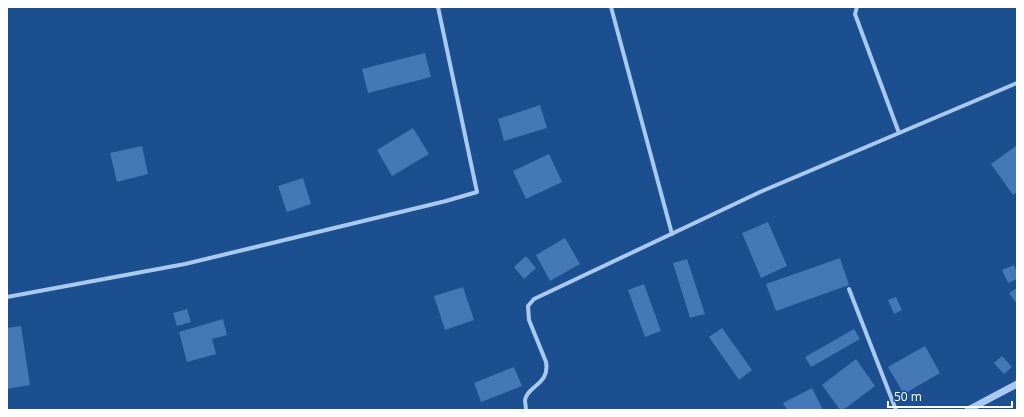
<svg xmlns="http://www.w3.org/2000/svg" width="1024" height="417" font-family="'Open Sans',sans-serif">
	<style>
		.building { fill: #4478b7 }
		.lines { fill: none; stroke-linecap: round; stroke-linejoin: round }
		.minor { stroke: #a9c9ee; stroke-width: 4 }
		.tertiary { stroke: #a9c9ee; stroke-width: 7 }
	</style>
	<rect width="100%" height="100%" fill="#1b4f8f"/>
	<path class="building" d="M 425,53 L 431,77 L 368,93 L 362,69 Z
		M 540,105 L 547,128 L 504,141 L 498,119 Z
		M 413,128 L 429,154 L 392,176 L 377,150 Z
		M 142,146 L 148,174 L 117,182 L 110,153 Z
		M 1016,146 L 1017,148 L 1017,192 L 1013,195 L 991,164 Z
		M 549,154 L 562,182 L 526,199 L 513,171 Z
		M 303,178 L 311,204 L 287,212 L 278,186 Z
		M 768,222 L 787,266 L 761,278 L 742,233 Z
		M 565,238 L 580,264 L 550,281 L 536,255 Z
		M 526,256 L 536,268 L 524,279 L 514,267 Z
		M 840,258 L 849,285 L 776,311 L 766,284 Z
		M 687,259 L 705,314 L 690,318 L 673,263 Z
		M 1014,265 L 1017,272 L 1017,279 L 1008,283 L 1002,270 Z
		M 644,284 L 661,331 L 645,337 L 628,290 Z
		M 463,287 L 474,320 L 445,330 L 434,296 Z
		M 1017,288 L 1017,304 L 1009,293 Z
		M 896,297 L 902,310 L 894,314 L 888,300 Z
		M 187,309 L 191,322 L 177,326 L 173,313 Z
		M 223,319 L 227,335 L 212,339 L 216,354 L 187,362 L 179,332 Z
		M 21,326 L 30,385 L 7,389 L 7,328 Z
		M 722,328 L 752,370 L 739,380 L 709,337 Z
		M 854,329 L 860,339 L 811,367 L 805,357 Z
		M 925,346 L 940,373 L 904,394 L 888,367 Z
		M 1002,356 L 1012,367 L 1004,374 L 994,363 Z
		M 856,359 L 875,386 L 843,410 L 840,410 L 822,385 Z
		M 514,367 L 522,386 L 481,402 L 474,383 Z
		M 812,388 L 823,410 L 787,410 L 783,403 Z"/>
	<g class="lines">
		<path class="minor" d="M 611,7 L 672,234
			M 857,7 L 855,14 L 899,133
			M 849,289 L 896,410
			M 7,297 L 185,264 L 446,201 L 477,192 L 438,7
			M 526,410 C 526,407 525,403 525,400 C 528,385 550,385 546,362 L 529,320 L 528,306 L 534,299 L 760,192 L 1017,83"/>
		<path class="tertiary" d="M 968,410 L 1017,384"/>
	</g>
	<rect width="1024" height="417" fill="none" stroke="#ffffff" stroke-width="16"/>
	<path d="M888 401v6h124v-6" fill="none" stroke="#ffffff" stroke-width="2"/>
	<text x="894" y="401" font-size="12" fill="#ffffff" stroke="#1b4f8f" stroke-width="3" paint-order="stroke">50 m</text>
</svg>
